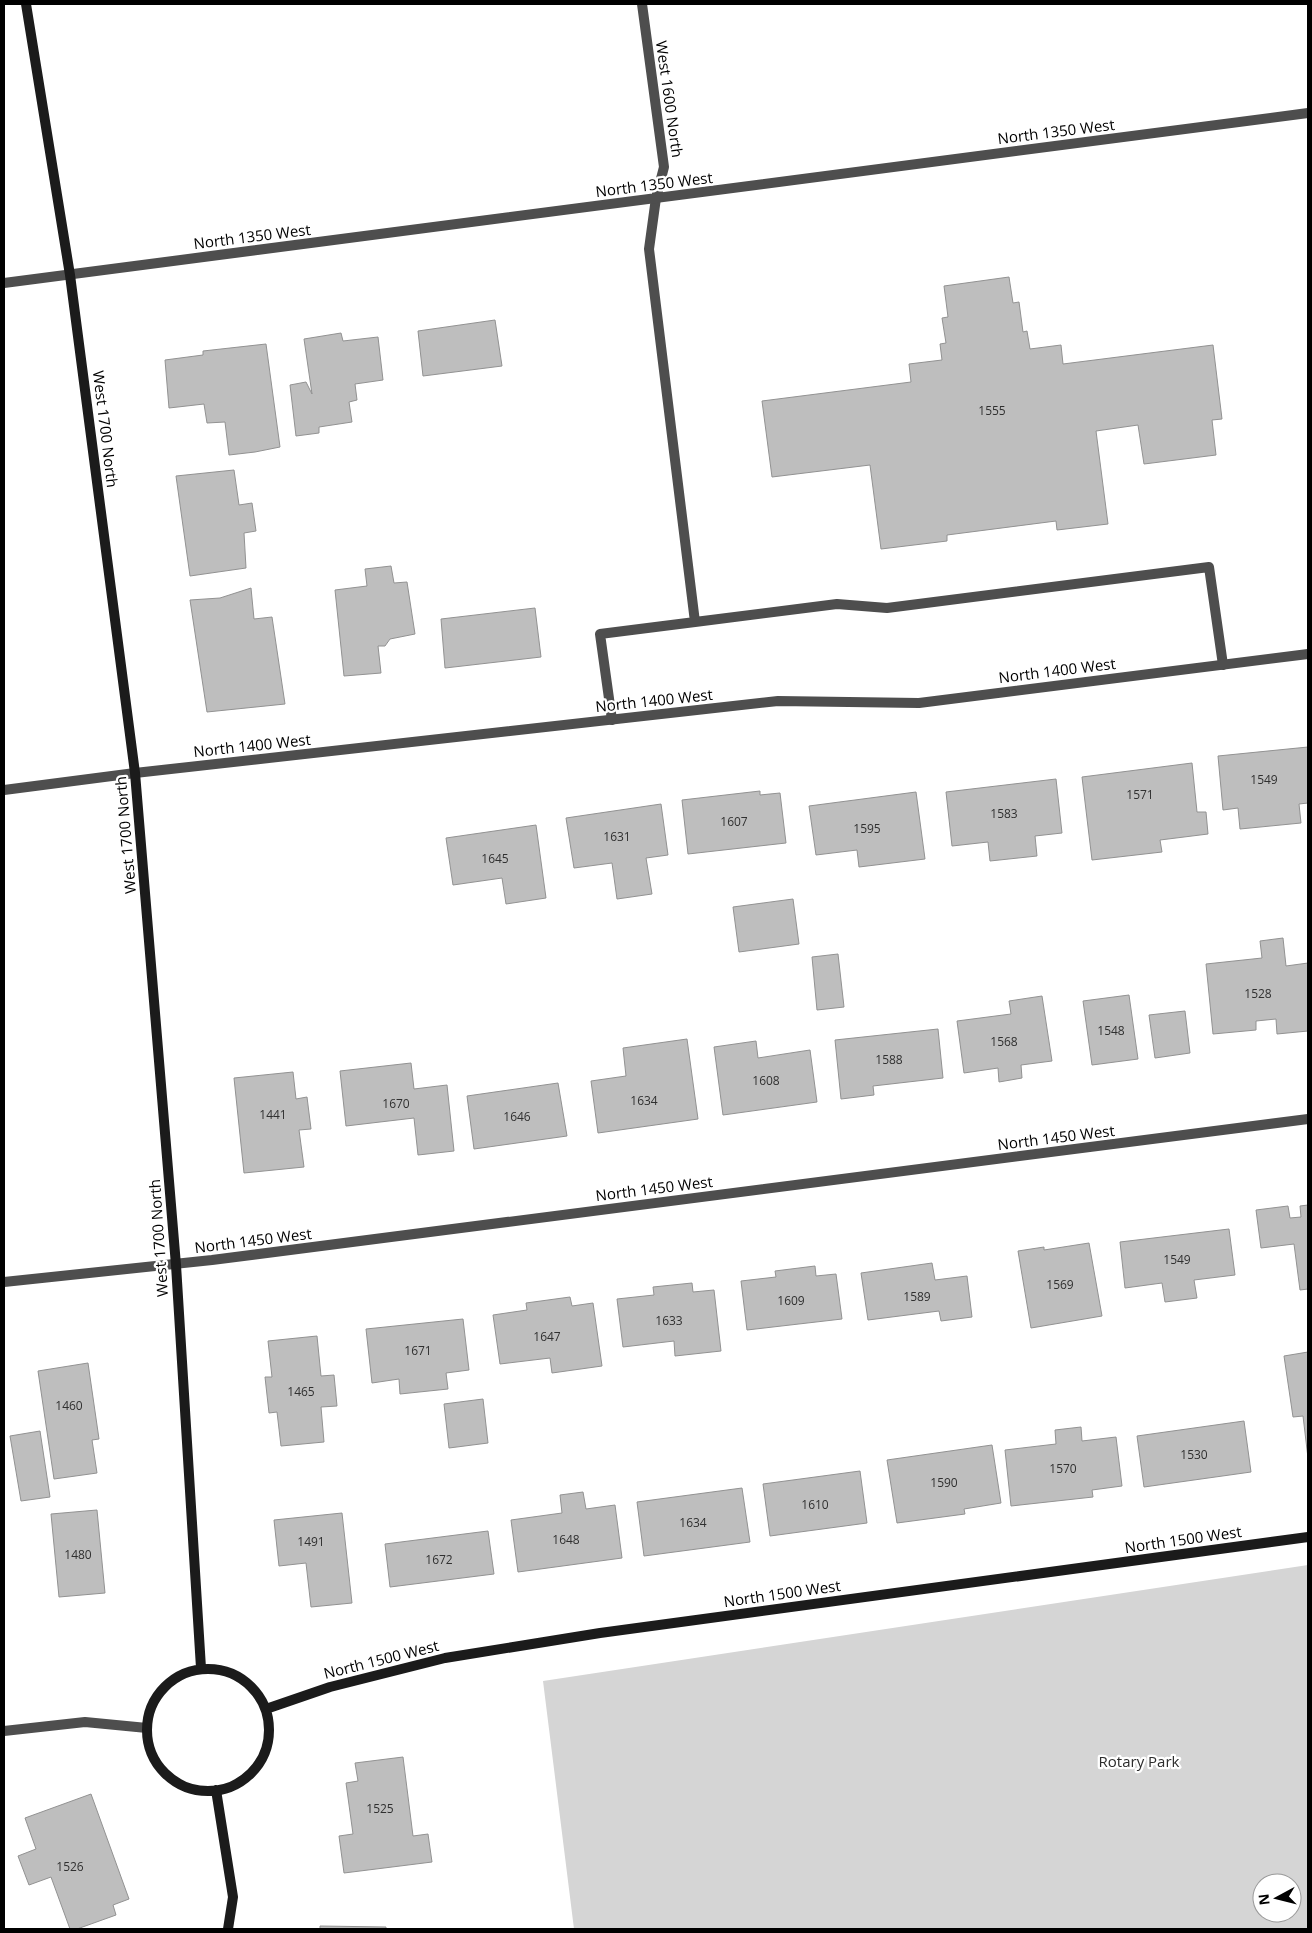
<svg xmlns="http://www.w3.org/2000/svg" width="1312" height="1933" font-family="'Open Sans',sans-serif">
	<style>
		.green { fill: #d5d5d5; fill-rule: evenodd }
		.building { fill: #bebebe; stroke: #929292 }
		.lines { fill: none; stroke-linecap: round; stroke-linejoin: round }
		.lane { stroke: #4e4e4e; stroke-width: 10 }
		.street { stroke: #4e4e4e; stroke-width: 10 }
		.secondary { stroke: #1b1b1b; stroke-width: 10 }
		.labels { text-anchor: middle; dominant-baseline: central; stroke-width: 4.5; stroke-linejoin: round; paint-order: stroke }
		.number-label { font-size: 12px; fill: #303030 }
		.street-label { font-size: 15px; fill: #000; stroke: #fff }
		.park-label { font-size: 15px; fill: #2c2c2c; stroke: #fff }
	</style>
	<rect width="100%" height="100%" fill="#fff"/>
	<path class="green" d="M 1308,1565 L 1308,1929 L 574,1929 L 543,1681 ZM 1262,1883 L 1292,1883 L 1292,1913 L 1262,1913 Z"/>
	<path class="building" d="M 1009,277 L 1013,303 L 1019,302 L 1023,332 L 1027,331 L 1030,349 L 1061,345 L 1063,364 L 1213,345 L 1222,419 L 1212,420 L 1216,455 L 1144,464 L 1138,425 L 1096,431 L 1108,524 L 1057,530 L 1056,521 L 947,535 L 947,541 L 881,549 L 870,465 L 772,477 L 762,401 L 911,382 L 909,364 L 942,360 L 940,344 L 946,343 L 942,318 L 948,317 L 944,286 Z
		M 495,320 L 502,366 L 423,376 L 418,331 Z
		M 341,333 L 343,341 L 378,337 L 383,380 L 355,384 L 357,400 L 349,402 L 352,422 L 319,427 L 319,433 L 296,436 L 290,385 L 306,382 L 312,394 L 304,339 Z
		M 266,344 L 280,447 L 255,452 L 229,455 L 225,422 L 207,423 L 204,404 L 169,408 L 165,360 L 203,355 L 203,351 Z
		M 234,470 L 239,505 L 252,503 L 256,531 L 244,533 L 246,568 L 190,576 L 176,476 Z
		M 391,566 L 394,583 L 407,582 L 415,634 L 390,639 L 385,646 L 378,646 L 381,673 L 344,676 L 335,590 L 367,586 L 365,569 Z
		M 251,588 L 254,619 L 272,617 L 285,704 L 207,712 L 190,600 L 220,598 Z
		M 535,608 L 541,657 L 445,668 L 441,619 Z
		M 1308,747 L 1308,803 L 1299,804 L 1301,823 L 1240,829 L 1238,808 L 1223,810 L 1218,756 Z
		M 1192,763 L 1197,812 L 1206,812 L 1208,834 L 1160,840 L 1162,852 L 1092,860 L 1082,777 Z
		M 1056,779 L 1062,833 L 1035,836 L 1037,856 L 990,861 L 988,842 L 952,846 L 946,792 Z
		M 760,791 L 760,795 L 780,793 L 786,843 L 688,854 L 682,800 Z
		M 916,792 L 925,859 L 859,867 L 857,850 L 816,855 L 809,806 Z
		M 661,804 L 668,855 L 646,858 L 652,894 L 617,899 L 612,863 L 574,868 L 566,818 Z
		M 536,825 L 546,898 L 506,904 L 502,878 L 453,885 L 446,838 Z
		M 793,899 L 799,944 L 739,952 L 733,907 Z
		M 1283,938 L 1286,966 L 1308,963 L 1308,1031 L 1277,1034 L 1276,1019 L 1256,1021 L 1256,1030 L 1213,1034 L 1206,964 L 1262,958 L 1260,941 Z
		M 838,954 L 844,1007 L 817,1010 L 812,957 Z
		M 1129,995 L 1138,1059 L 1092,1065 L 1083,1001 Z
		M 1042,996 L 1052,1061 L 1021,1065 L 1022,1078 L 999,1082 L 998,1068 L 964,1073 L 957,1021 L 1011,1014 L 1009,1001 Z
		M 1185,1011 L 1190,1053 L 1155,1058 L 1149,1015 Z
		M 938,1029 L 943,1078 L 873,1086 L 874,1095 L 841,1099 L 835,1040 Z
		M 687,1039 L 698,1119 L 598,1133 L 591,1081 L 626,1076 L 623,1048 Z
		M 756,1041 L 758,1058 L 810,1050 L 817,1102 L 723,1115 L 714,1047 Z
		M 411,1063 L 414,1089 L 447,1085 L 454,1151 L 418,1155 L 414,1118 L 346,1126 L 340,1071 Z
		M 293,1072 L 296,1099 L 307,1097 L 311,1129 L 299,1130 L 304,1167 L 244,1173 L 234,1078 Z
		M 558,1083 L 567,1136 L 474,1149 L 467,1096 Z
		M 1308,1205 L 1308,1289 L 1300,1290 L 1294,1244 L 1261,1248 L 1256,1210 L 1288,1206 L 1290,1218 L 1301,1217 L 1300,1206 Z
		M 1229,1229 L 1235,1275 L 1194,1280 L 1197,1298 L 1165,1302 L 1162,1283 L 1125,1288 L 1120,1242 Z
		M 1089,1243 L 1102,1316 L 1031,1328 L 1018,1251 L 1044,1247 L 1044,1250 Z
		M 932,1263 L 935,1280 L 967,1276 L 972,1317 L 941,1321 L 939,1311 L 868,1320 L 861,1273 Z
		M 815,1266 L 816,1276 L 836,1274 L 842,1319 L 747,1330 L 741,1281 L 776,1277 L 775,1271 Z
		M 692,1283 L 693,1292 L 714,1290 L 721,1351 L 675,1356 L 674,1341 L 623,1347 L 617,1299 L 654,1295 L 653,1287 Z
		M 570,1297 L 572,1306 L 593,1303 L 602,1366 L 552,1373 L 550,1358 L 500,1364 L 493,1315 L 527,1310 L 526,1303 Z
		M 463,1319 L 469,1370 L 446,1373 L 448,1389 L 400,1394 L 399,1379 L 372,1383 L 366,1329 Z
		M 317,1336 L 321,1376 L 334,1375 L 337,1406 L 321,1407 L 324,1442 L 281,1446 L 277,1412 L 269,1413 L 265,1377 L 272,1377 L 268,1341 Z
		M 1308,1352 L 1308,1458 L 1303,1416 L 1293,1417 L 1284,1356 Z
		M 88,1363 L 99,1439 L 92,1440 L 97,1473 L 54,1479 L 38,1371 Z
		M 483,1399 L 488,1443 L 449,1448 L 444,1404 Z
		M 1244,1421 L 1251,1472 L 1144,1487 L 1137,1436 Z
		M 1081,1427 L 1082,1441 L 1116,1437 L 1122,1486 L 1092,1490 L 1093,1497 L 1011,1506 L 1005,1450 L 1056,1444 L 1055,1430 Z
		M 40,1431 L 50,1497 L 21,1501 L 10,1436 Z
		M 992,1445 L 1001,1503 L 964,1509 L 965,1514 L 897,1523 L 887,1460 Z
		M 860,1471 L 867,1523 L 770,1536 L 763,1484 Z
		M 742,1488 L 750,1542 L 644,1556 L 637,1502 Z
		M 583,1492 L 586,1509 L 615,1505 L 622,1558 L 518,1572 L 511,1520 L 562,1513 L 560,1495 Z
		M 97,1510 L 105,1593 L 59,1597 L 51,1514 Z
		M 342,1513 L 352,1603 L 311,1607 L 306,1563 L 279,1566 L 274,1520 Z
		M 488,1531 L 494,1574 L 390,1587 L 385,1544 Z
		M 403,1757 L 413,1836 L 428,1834 L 432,1862 L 344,1873 L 339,1836 L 353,1834 L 346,1783 L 358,1781 L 355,1763 Z
		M 91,1794 L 129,1899 L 113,1905 L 116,1915 L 77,1929 L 70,1929 L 51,1877 L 29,1885 L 18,1856 L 36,1849 L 25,1818 Z
		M 320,1926 L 386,1927 L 386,1929 L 320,1929 Z"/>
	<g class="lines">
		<path class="lane" d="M 656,198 L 649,249 L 695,622 L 837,604 L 887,608 L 1209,567 L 1223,665
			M 612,720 L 600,634 L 695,622"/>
		<path class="street" d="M 642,4 L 664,167 L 656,198
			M 4,283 L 1308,113
			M 4,790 L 135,773 L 778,701 L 919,703 L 1308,654
			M 4,1282 L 212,1260 L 1308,1119
			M 4,1731 L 85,1722 L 147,1728"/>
		<path class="secondary" d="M 26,4 L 70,275 L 135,773 L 176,1265 L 201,1668
			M147 1730a61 61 0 1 1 122 0a61 61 0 1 1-122 0Z
			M 266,1709 L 330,1687 L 445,1658 L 600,1633 L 1308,1537
			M 216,1790 L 233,1897 L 228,1929"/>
	</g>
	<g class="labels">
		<g class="number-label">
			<text x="992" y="410">1555</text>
			<text x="1264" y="779">1549</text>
			<text x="1140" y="794">1571</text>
			<text x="1004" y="813">1583</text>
			<text x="734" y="821">1607</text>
			<text x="867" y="828">1595</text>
			<text x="617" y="836">1631</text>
			<text x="495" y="858">1645</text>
			<text x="1258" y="993">1528</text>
			<text x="1111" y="1030">1548</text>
			<text x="1004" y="1041">1568</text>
			<text x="889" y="1059">1588</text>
			<text x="766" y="1080">1608</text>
			<text x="644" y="1100">1634</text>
			<text x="396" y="1103">1670</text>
			<text x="273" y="1114">1441</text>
			<text x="517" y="1116">1646</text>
			<text x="1177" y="1259">1549</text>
			<text x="1060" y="1284">1569</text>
			<text x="917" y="1296">1589</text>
			<text x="791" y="1300">1609</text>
			<text x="669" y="1320">1633</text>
			<text x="547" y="1336">1647</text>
			<text x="418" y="1350">1671</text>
			<text x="301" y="1391">1465</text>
			<text x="69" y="1405">1460</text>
			<text x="1194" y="1454">1530</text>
			<text x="1063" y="1468">1570</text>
			<text x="944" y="1482">1590</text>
			<text x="815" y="1504">1610</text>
			<text x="693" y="1522">1634</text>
			<text x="566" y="1539">1648</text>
			<text x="311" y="1541">1491</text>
			<text x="78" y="1554">1480</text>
			<text x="439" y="1559">1672</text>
			<text x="380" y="1808">1525</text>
			<text x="70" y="1866">1526</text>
		</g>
		<g class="street-label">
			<text transform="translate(670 99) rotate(82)">West 1600 North</text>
			<text transform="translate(1056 131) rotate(-7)">North 1350 West</text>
			<text transform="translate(654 184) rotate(-7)">North 1350 West</text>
			<text transform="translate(252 236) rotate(-7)">North 1350 West</text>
			<text transform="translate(106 429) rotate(83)">West 1700 North</text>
			<text transform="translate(1057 670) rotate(-7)">North 1400 West</text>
			<text transform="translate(654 700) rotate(-6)">North 1400 West</text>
			<text transform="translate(252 745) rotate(-6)">North 1400 West</text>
			<text transform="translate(125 835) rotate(-95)">West 1700 North</text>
			<text transform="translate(1056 1137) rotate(-7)">North 1450 West</text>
			<text transform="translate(654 1188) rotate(-7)">North 1450 West</text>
			<text transform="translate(158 1238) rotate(-94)">West 1700 North</text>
			<text transform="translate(253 1240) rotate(-7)">North 1450 West</text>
			<text transform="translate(1183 1539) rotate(-8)">North 1500 West</text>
			<text transform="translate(782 1593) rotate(-8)">North 1500 West</text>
			<text transform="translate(381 1659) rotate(-14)">North 1500 West</text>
		</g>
		<g class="park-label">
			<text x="1139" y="1761">Rotary Park</text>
		</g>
	</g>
	<rect width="1312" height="1933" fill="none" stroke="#000000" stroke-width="10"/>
	<g transform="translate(1277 1898) rotate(263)"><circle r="24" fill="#ffffff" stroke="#999999"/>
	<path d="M0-4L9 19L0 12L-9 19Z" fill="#000000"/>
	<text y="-8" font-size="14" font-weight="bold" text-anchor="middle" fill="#000000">N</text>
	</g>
</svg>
